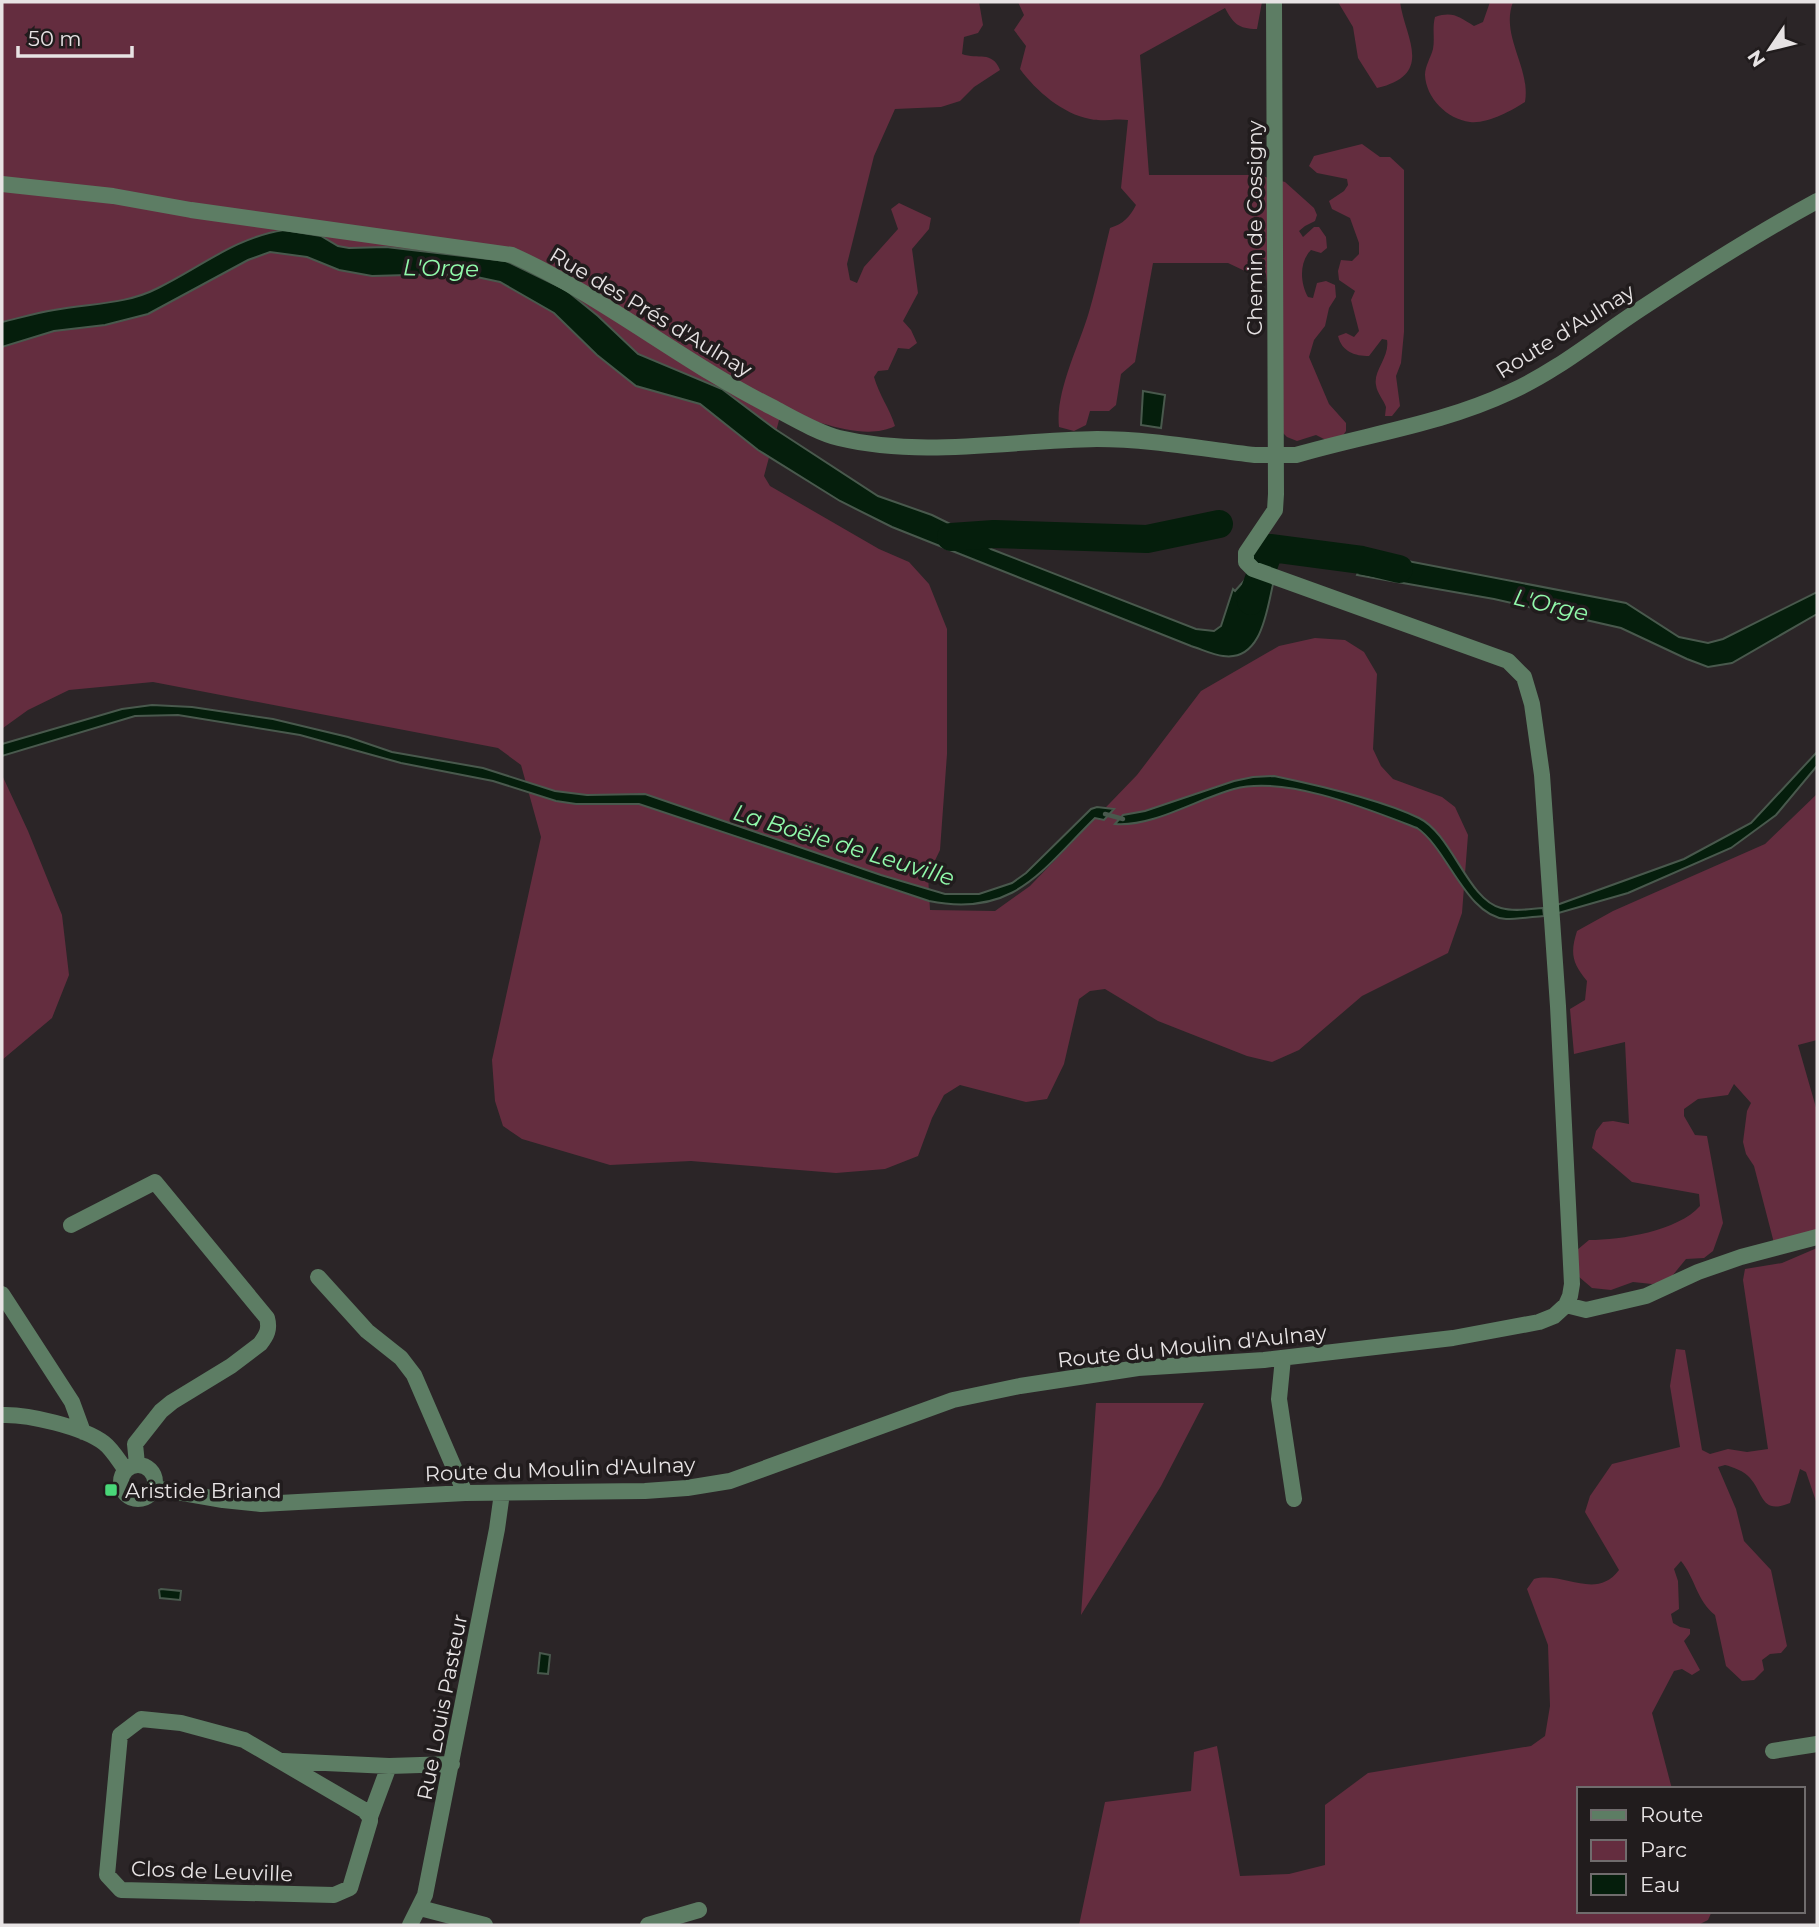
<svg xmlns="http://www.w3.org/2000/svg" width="1819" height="1927" font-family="Montserrat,sans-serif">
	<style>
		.green { fill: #642d3f }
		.water { fill: #051e0c; stroke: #49594d; stroke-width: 2 }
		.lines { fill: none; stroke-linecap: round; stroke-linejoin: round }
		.stream { stroke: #49594d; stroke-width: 4.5 }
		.river { stroke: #051e0c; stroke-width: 28 }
		.minor { stroke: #5d7d64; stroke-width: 16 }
		.poi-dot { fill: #49d778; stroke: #211c1d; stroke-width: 2.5 }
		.labels { text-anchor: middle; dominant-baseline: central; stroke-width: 7; stroke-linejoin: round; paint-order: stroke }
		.street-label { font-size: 21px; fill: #e7e3e4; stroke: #211c1d }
		.poi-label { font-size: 21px; fill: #e7e3e4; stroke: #211c1d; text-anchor: start }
		.water-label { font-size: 23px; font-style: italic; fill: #91faab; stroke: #211c1d }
	</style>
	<rect width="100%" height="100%" fill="#2b2527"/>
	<path class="green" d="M 2,2 L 979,2 L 983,25 L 978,33 L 964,37 L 962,54 C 978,60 992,50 1000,70 L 974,87 L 960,101 L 941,107 L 895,109 L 874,156 L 847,264 L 850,280 L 857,283 L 864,267 L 898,229 L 891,209 L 899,203 L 931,218 L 929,229 L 912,249 L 918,293 L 903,321 L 911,330 L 917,343 L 909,349 L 898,348 L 888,370 L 878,371 L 874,377 C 879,395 890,409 895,426 C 864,442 812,420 782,409 L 764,476 L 770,486 L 879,549 L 909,562 L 929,584 L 947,629 L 947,754 L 940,850 L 928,875 L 930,910 L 995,911 L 1030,886 L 1137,775 L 1201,691 L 1279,646 L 1315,638 L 1345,640 L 1364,652 L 1377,674 L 1373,749 L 1381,766 L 1393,779 L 1442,797 L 1455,807 L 1468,835 L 1462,913 L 1448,953 L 1362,996 L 1299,1050 L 1272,1062 L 1247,1056 L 1158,1021 L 1105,989 L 1090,991 L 1079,999 L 1064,1064 L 1047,1099 L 1026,1102 L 960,1085 L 944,1095 L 932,1118 L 918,1156 L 885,1169 L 836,1173 L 691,1161 L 610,1165 L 522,1139 L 503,1126 L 495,1101 L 492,1060 L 541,837 L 521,765 L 498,748 L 153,682 L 69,690 L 28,710 L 3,728 L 2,769 Z
		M 1018,2 L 1262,2 L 1257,29 C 1238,29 1233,23 1225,8 L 1140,55 L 1149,175 L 1258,175 L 1285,182 L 1314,208 L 1317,215 L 1315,221 L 1305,226 L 1299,231 L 1303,237 L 1314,227 L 1319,227 L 1326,237 L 1327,248 L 1321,253 L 1311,250 C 1299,262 1300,283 1308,297 L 1313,298 L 1317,283 L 1326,281 L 1335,285 L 1336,297 L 1329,308 L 1325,326 L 1314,340 L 1309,357 L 1329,404 L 1346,423 L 1346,431 L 1340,440 L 1332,443 L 1316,435 L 1297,441 L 1287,437 L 1282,432 L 1266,274 L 1260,268 L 1247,272 L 1228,263 L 1153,263 L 1135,362 L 1121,374 L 1116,405 L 1109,411 L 1090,411 L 1086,425 L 1074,431 L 1059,427 C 1055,392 1079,346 1089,312 C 1097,285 1103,256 1110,228 C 1123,224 1130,217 1136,205 L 1121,188 L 1128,120 C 1116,118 1101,122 1090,119 C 1063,114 1036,91 1020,69 L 1026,46 L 1014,30 L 1024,15 Z
		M 1338,2 L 1400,2 C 1405,38 1435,74 1377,88 L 1358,58 L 1353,27 Z
		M 1490,2 L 1513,2 C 1500,36 1531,68 1525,102 C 1511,111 1487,124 1470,122 C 1447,119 1426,98 1425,75 C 1425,66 1431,57 1433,49 C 1435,38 1432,28 1435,17 C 1453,11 1459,17 1474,26 L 1483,22 Z
		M 1362,144 L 1380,157 L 1390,157 L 1404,170 L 1404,332 L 1401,363 L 1396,376 L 1400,406 L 1392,416 L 1385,416 L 1386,407 C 1383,399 1377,393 1376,385 C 1373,371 1390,357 1387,340 L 1382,339 L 1369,356 C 1355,356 1342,352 1338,336 L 1346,333 L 1354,337 L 1359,331 L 1351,300 L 1355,291 L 1339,280 L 1338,271 L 1341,260 L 1352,261 L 1359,254 L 1359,243 L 1350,218 L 1332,209 L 1329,201 L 1344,191 L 1348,185 L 1347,179 L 1317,173 L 1309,166 L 1314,156 Z
		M 2,775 L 28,831 L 62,915 L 69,975 L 52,1018 L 2,1060 Z
		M 1817,794 L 1817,1040 L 1798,1045 L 1817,1111 L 1817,1230 L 1774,1243 L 1754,1166 L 1746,1154 L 1743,1142 L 1747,1111 L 1751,1103 L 1734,1084 L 1728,1095 L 1698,1099 L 1684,1109 L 1684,1116 L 1695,1135 L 1707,1136 L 1723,1223 L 1713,1251 L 1704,1258 L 1686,1259 L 1668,1281 L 1652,1284 L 1633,1282 L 1611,1290 L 1592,1288 L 1578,1276 L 1577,1250 L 1589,1240 C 1621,1240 1678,1231 1700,1206 L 1699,1194 L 1632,1182 L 1592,1148 L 1596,1131 L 1603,1122 L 1613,1121 L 1629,1124 L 1625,1042 L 1574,1054 L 1570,1009 L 1585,1000 L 1587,981 C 1572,963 1570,953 1577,931 L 1613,911 L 1765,844 Z
		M 1817,1248 L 1817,1504 L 1806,1472 L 1800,1469 L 1790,1503 C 1761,1515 1764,1494 1750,1478 C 1744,1471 1733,1467 1725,1465 L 1718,1467 L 1736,1509 L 1744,1541 L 1771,1570 L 1787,1646 L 1781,1653 L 1770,1654 L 1762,1660 L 1764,1670 L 1754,1680 L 1742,1681 L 1726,1666 L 1715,1615 C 1697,1601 1695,1578 1681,1561 L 1674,1569 L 1678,1581 L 1679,1609 L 1671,1614 L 1673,1623 L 1680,1627 L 1690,1629 L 1690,1634 L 1684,1641 L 1700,1670 L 1692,1675 L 1682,1669 L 1674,1671 L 1652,1713 L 1672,1789 L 1579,1789 L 1579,1911 L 1712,1911 L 1708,1920 L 1698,1925 L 1079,1925 L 1105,1802 L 1191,1791 L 1194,1752 L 1217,1746 L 1240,1876 L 1289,1874 L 1325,1865 L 1325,1805 L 1368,1773 L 1531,1746 L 1545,1736 L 1550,1706 L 1548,1645 L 1527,1589 L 1534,1579 C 1564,1571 1596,1601 1619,1570 L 1585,1512 L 1590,1496 L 1612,1464 L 1680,1447 L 1670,1386 L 1676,1349 L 1685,1350 L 1702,1450 L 1710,1454 L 1728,1449 L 1747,1452 L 1768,1449 L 1743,1280 L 1745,1269 L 1782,1263 Z
		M 1096,1403 L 1204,1403 L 1161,1486 L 1081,1615 Z"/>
	<path class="water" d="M 284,230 L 321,236 L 338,246 L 349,248 L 386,247 L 506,261 L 566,290 L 598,316 L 638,354 L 722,389 L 775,429 L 878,496 L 932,515 L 969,533 L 991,549 L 1196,629 L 1214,631 L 1221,626 L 1233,589 L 1235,591 L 1252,572 L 1274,580 C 1267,607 1263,662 1223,656 C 1213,655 1201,649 1191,646 L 892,527 L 840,501 L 758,450 L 700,404 L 636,386 L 597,355 L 554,313 L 500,282 L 472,276 L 444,274 L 372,276 L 339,270 L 307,257 L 270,252 L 248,260 L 148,314 L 105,325 L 54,331 L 2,347 L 2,322 C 19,318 36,313 54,310 C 90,303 125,305 158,288 C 201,267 236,237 284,230 Z
		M 1143,391 L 1165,395 L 1161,428 L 1141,425 Z
		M 1366,553 L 1626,603 L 1679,637 L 1708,643 L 1723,639 L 1817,592 L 1817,614 L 1732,663 L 1708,667 L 1687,659 L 1621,628 L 1494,599 L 1357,575 Z
		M 152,705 L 192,707 L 273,719 L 348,737 L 392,752 L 483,768 L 555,791 L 587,795 L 645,794 L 881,875 L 945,894 L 979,894 L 1012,883 L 1026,873 L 1091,809 L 1097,807 L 1114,809 L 1104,820 L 1095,818 C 1041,871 1014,918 929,901 L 639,804 L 576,804 L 556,801 L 493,781 L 401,763 L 300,735 L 178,715 L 135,716 L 2,756 L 2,744 L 122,709 Z
		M 1817,752 L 1817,766 L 1776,815 L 1731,848 L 1628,893 L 1555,914 L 1554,906 L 1684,859 L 1751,823 Z
		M 1274,776 C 1317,785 1380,799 1419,818 C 1452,834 1468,900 1501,908 C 1514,912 1529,909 1543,908 L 1544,916 C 1532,917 1518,919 1506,919 C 1467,917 1447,848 1417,828 C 1368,809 1285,775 1234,789 C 1197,799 1153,827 1115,824 L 1123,815 L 1145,811 L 1234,781 L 1253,777 Z
		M 161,1589 L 181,1591 L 180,1600 L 160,1598 L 159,1590 Z
		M 540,1653 L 550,1655 L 548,1674 L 538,1673 Z"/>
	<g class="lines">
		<path class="stream" d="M 1105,814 L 1123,819"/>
		<path class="river" d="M 951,537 L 994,534 L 1147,539 L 1219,524
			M 1251,601 L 1270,548 L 1362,560 L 1399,569"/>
		<path class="minor" d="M 2,184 L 113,196 L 191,210 L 512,255 C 603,296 682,362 772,407 C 791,417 818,433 839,438 C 923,458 1012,440 1097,439 C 1150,439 1203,449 1255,455 L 1296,455 C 1368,434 1442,424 1510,392 C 1559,370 1600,335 1645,306 C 1701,269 1758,233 1817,201
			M 71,1225 L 155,1182 L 267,1318 C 270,1329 267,1335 260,1344 L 231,1366 L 172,1402 L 161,1411 L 135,1444 L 137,1464
			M 318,1277 L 367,1331 L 401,1358 L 414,1375 L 465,1493
			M 2,1294 L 72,1402 L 83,1432
			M 1566,1305 L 1586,1310 L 1646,1296 L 1698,1272 L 1741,1257 L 1817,1237
			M 1283,1358 L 1279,1399 L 1294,1499
			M 2,1415 C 28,1414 83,1427 104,1443 C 112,1449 119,1461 125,1469
			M121 1482a17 17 0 1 1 34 0a17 17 0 1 1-34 0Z
			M 154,1488 L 223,1500 L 261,1504 L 465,1493 L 645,1491 L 687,1488 L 730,1481 L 953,1400 L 1020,1386 L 1138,1368 L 1264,1360 L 1453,1338 L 1539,1322 L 1554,1316 L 1566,1305 L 1570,1296 L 1572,1284 L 1558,1006 L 1542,775 L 1532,704 L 1524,677 L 1508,661 L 1253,569 L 1246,562 L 1246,553 L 1275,510 L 1276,494 L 1274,2
			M 141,1719 L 181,1723 L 244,1740 L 364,1810 L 370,1817 L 370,1821 L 350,1888 L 334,1895 L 121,1890 L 107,1875 L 120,1735 Z
			M 1773,1751 L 1817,1744
			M 283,1761 L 389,1766 L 452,1764
			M 370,1817 L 389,1766
			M 420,1908 L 485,1925
			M 410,1925 L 425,1895 L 497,1529 L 502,1493
			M 648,1925 L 699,1910"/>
	</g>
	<rect class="poi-dot" x="104" y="1483" width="14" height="14" rx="3.5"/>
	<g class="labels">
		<g class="street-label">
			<text transform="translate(1254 228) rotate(-90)">Chemin de Cossigny</text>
			<text transform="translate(651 312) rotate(31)">Rue des Prés d'Aulnay</text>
			<text transform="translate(1565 331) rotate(-32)">Route d'Aulnay</text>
			<text transform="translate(1192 1346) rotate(-6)">Route du Moulin d'Aulnay</text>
			<text transform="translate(560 1469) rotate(-2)">Route du Moulin d'Aulnay</text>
			<text transform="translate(442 1707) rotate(-79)">Rue Louis Pasteur</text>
			<text transform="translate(212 1871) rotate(2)">Clos de Leuville</text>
		</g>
		<g class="poi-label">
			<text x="125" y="1490">Aristide Briand</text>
		</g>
		<g class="water-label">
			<text transform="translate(441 268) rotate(1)">L'Orge</text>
			<text transform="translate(1551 605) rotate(13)">L'Orge</text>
			<text transform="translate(844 845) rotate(17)">La Boële de Leuville</text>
		</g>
	</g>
	<rect width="1819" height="1927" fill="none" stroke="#e7e3e4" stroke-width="7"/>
	<rect x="1577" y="1787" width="228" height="126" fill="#211c1d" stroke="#706c6d" stroke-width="2"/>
	<rect x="1591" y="1810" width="35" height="10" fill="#5d7d64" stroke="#706c6d" stroke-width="2"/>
	<text x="1640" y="1822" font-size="21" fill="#e7e3e4">Route</text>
	<rect x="1591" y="1840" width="35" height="21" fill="#642d3f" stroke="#706c6d" stroke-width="2"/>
	<text x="1640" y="1857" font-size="21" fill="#e7e3e4">Parc</text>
	<rect x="1591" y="1874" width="35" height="21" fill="#051e0c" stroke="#706c6d" stroke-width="2"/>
	<text x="1640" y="1892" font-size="21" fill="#e7e3e4">Eau</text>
	<g transform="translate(1770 49) rotate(235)" stroke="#211c1d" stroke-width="5" paint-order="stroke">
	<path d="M0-5L12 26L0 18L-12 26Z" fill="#e7e3e4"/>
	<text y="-10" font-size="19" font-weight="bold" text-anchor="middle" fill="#e7e3e4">N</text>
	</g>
	<path d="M18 46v10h114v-10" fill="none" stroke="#e7e3e4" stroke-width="3.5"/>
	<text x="28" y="46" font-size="21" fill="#e7e3e4" stroke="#211c1d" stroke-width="5" paint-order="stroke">50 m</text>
</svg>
